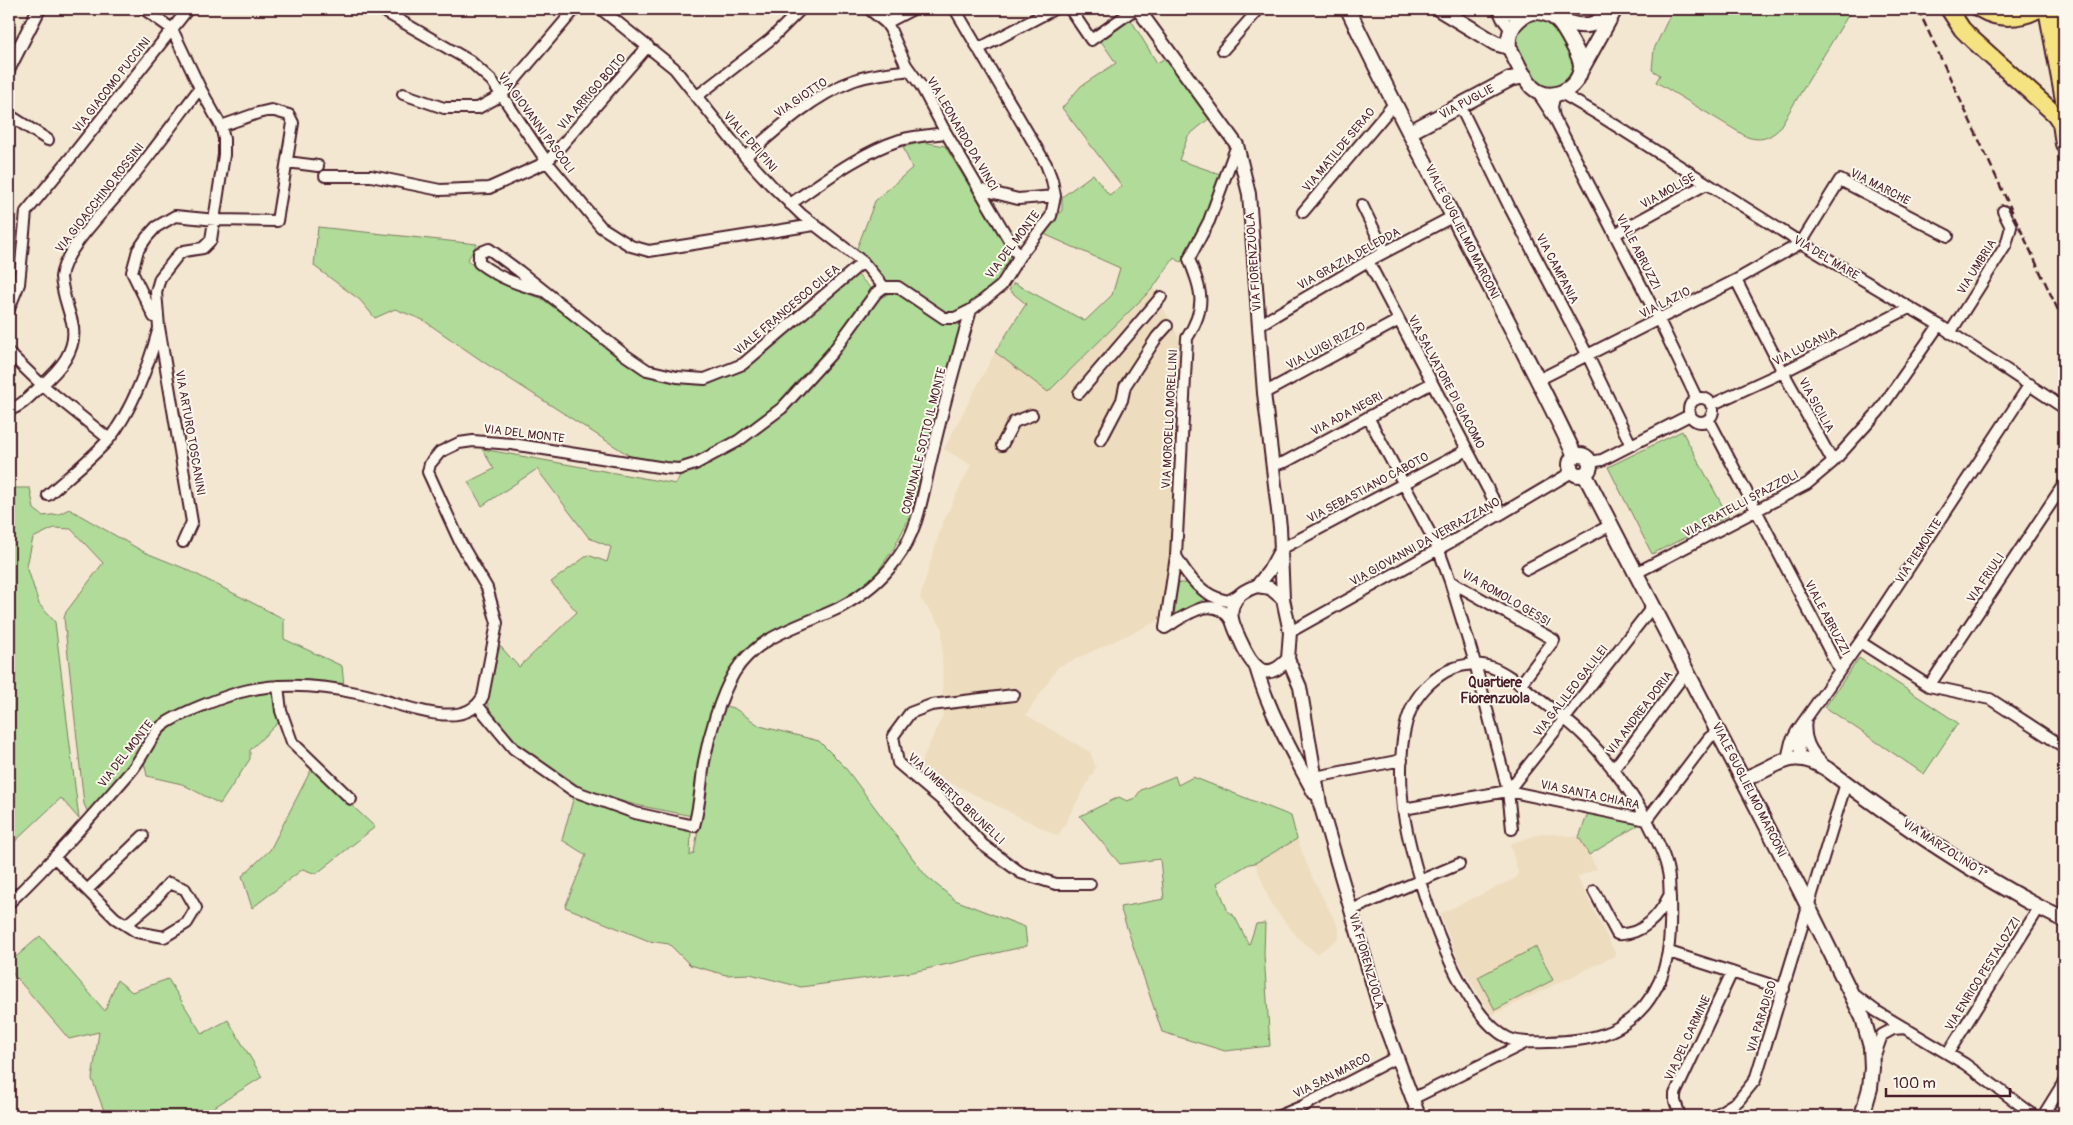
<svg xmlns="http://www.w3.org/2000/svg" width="2073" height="1125" font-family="Pangolin,sans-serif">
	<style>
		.built { fill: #eddcbe }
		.green { fill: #b0db98; stroke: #7d7d62 }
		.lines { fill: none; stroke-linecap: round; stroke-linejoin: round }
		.minor-casing { stroke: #4a1f2b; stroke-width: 14 }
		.tertiary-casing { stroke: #4a1f2b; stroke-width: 16 }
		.secondary-casing { stroke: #4a1f2b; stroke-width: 18 }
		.trunk-casing { stroke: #4a1f2b; stroke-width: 20 }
		.minor { stroke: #fbf7ec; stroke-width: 10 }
		.tertiary { stroke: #fbf7ec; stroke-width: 12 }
		.secondary { stroke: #fbf7ec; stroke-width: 14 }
		.trunk { stroke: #f5e382; stroke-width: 16 }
		.rail { stroke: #4a1f2b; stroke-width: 2.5; stroke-dasharray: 8 4; stroke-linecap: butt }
		.labels { text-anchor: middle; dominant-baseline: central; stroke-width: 4; stroke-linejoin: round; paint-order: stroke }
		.street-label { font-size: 12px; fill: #4a1f2b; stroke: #fbf7ec }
		.neighbourhood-label { font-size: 14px; font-weight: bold; fill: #4a1f2b; stroke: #fbf7ec }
	</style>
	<rect width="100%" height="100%" fill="#f3e7d1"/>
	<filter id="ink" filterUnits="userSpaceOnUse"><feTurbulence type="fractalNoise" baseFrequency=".02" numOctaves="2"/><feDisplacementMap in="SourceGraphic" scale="10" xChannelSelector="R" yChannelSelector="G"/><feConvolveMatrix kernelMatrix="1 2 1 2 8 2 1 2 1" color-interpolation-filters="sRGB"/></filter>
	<g filter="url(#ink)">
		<path class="built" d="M 1153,288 L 1184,348 L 1172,554 L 1158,621 L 1058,667 L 1026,715 L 1090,752 L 1096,767 L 1058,836 L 919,767 L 943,715 L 942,627 L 920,598 L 942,524 L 971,465 L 944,449 L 995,352 L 1048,392 Z
			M 1543,833 L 1579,837 L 1597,869 L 1577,877 L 1616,955 L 1492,1015 L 1462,968 L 1440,914 L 1516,878 L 1518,872 L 1510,844 Z
			M 1297,839 L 1312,877 L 1339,929 L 1339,938 L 1317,954 L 1299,939 L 1271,904 L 1255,863 Z"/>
		<path class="green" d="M 1673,9 L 1852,9 L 1778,130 C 1768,139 1760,141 1747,137 L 1656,82 L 1660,75 L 1652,70 L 1654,49 Z
			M 1532,16 L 1555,23 L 1578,64 L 1576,72 L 1563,88 L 1546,89 L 1532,80 L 1514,45 L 1516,31 Z
			M 1131,20 L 1157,63 L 1165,58 L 1211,117 L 1188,136 L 1179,160 L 1220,174 L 1199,231 L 1181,262 L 1174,258 L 1153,288 L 1048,392 L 995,352 L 1026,304 L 1009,290 L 1014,283 L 1085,321 L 1112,295 L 1120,268 L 1044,234 L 1062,210 L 1062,197 L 1093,174 L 1109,195 L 1122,186 L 1062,108 L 1081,86 L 1116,63 L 1101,41 Z
			M 923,142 L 945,146 L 1011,255 C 1003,281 984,294 962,308 L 965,318 L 910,516 L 894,548 L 874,577 L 844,600 L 772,633 L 735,666 L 692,816 L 636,805 L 593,793 L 574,786 L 520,746 L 490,711 L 487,701 L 500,646 L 519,667 L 577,612 L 551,582 L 588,555 L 607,562 L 611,547 L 589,538 L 537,469 L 482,506 L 468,482 L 494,469 L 482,449 L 676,484 L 681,473 L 676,464 L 630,456 L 485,363 L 423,320 L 395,309 L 375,318 L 360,300 L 314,266 L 318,227 L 477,244 L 467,261 C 491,276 514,291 541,298 L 642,372 L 662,380 L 687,383 L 711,382 L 745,366 L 856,273 L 880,298 L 892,292 L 856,251 L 875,201 L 912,168 L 903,147 Z
			M 1682,431 L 1728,516 L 1652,554 L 1608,467 Z
			M 9,488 L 30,488 L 34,509 L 43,516 L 59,514 L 69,509 L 144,552 L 186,569 L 284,619 L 284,639 L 342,666 L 344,686 L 279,683 L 246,685 L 182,709 L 88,813 L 84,804 L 64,618 L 66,612 L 103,563 L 71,529 L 54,528 L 33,538 L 27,566 L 39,604 L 55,622 L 79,819 L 61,798 L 9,847 Z
			M 1179,583 L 1187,583 L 1204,596 L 1204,599 L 1174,617 L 1176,595 Z
			M 1859,658 L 1958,723 L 1924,774 L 1825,707 Z
			M 272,692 L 281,720 L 250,750 L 250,759 L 220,804 L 182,784 L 147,776 L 144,762 C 150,750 157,740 167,731 C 187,713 245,695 272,692 Z
			M 725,706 L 734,708 L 760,726 L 819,741 L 844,766 L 926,876 L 955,900 L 1025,927 L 1027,946 L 913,972 L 801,987 L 750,974 L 726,975 L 690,965 L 669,944 L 649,941 L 565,907 L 586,855 L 562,840 L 574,796 L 632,819 L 691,831 L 690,856 L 694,853 L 714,738 Z
			M 312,768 L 375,827 L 316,874 L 303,869 L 252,908 L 242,876 L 270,850 Z
			M 1175,776 L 1178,785 L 1193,777 L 1291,816 L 1297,839 L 1255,863 L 1249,864 L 1217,883 L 1228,912 L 1235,917 L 1249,945 L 1256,924 L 1265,923 L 1264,954 L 1270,1046 L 1225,1051 L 1162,1032 L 1120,907 L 1164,899 L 1160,859 L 1120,864 L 1080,816 L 1119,797 L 1127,801 L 1135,798 L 1141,790 Z
			M 1588,813 L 1640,824 L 1589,855 L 1579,837 Z
			M 40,936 L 105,1011 L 117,980 L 132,992 L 168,979 L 202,1034 L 228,1020 L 262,1077 L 200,1116 L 106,1116 L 92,1079 L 99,1032 L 69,1039 L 9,969 L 9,963 Z
			M 1536,947 L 1553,980 L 1495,1010 L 1478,977 Z"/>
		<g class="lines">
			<g class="minor-casing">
				<path id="minor" d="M 144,9 L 172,29 L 200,88 L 221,126 L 224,139 L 224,155 L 211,240 L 203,248 L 184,251 L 178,255 L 160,278 L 156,292 L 159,327 L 192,522 L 183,542
					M 380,9 L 470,61 L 492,81 L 547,162 L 601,227 L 631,246 L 649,251 L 814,225
					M 601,9 L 674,68 L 745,157 L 771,185 L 802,215 L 863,262 L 884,287
					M 869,9 L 886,23 L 890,29 L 906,65 L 921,86 L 946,133 L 1019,257
					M 1070,9 L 1091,40 L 1135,9
					M 1498,9 L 1502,18 L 1511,30
					M 1504,9 L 1511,14 L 1522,15
					M 886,23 L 913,9
					M 978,49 L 1054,9
					M 1223,50 L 1259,9
					M 1536,90 L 1553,116
					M 1561,93 L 1599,115 L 1801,243 L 1939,325 L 2064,408
					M 403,94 L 444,108 L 478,108 L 502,95 L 575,9
					M 1555,94 L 1552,107 L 1554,117 L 1659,320 L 1697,399
					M 696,97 L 771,39 L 801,9
					M 1460,106 L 1510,208 L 1588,356 L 1631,445
					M 9,115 L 48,140
					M 745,157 C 777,129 811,97 852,81 C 870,74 890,73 909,70
					M 287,162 L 318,166
					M 325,176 L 371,176 L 440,190 L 489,188 L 547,162 L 648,46
					M 979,189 L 1018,199 L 1055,196
					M 790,204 C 825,180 860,153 900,140 C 915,136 930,135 946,133
					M 1362,205 L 1385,252
					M 1303,212 L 1394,104
					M 1615,234 L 1706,184
					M 1368,261 L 1501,514
					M 1736,280 L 1783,372 L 1833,462
					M 543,291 C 519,285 499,278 479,263 L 479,253 L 489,249 L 519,271 L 625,355 L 647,370 L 677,377 L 705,379 L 743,364 L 863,262
					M 9,309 L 19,284 L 26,212 L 72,156 L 188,9
					M 154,317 L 132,272 L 138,250 L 147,237 L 156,227 L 175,216 L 216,220 L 277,221 L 293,123 L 289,115 L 271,110 L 258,113 L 221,126
					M 1259,325 L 1368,261 L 1452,217
					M 1950,333 L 2006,245 L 2011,227 L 2003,211
					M 9,353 L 42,385 L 109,439
					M 1538,380 L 1736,280 L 1801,243 L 1840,180 L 1948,236
					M 1079,393 L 1161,297
					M 1264,393 L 1399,320
					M1689 410a12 12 0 1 1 24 0a12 12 0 1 1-24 0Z
					M 1711,405 L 1783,372 L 1909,308
					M 9,410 C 21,407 31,395 40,387 C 59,370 79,350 72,322 C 68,307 62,292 61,277 C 64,249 107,209 125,186 C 151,154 175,121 200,88
					M 1368,417 L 1438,548 L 1450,581 L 1475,663 L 1508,791 L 1512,829
					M 1709,420 L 1839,669
					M 1101,440 L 1122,400 L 1125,386 L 1157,337 L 1167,326
					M 1002,445 L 1014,422 L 1032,415
					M 1590,462 L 1602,460 L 1690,415
					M 1274,465 L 1285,462 L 1432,383
					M 48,495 C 68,477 90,460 108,440 C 131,413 149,364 158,331
					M 1281,549 L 1467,450
					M 1176,556 C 1188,577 1203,597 1228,601 L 1239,595
					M 1527,569 L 1611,525
					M 1636,573 L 1807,484 L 1833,462 L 1879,411 L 1939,325
					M 1450,581 L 1554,640 L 1520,685
					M 1165,628 L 1176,556 L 1187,338 C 1207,306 1202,292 1189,259 L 1209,221 L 1237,145
					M 1165,628 C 1186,615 1215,592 1232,622
					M 1290,632 L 1501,514 L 1572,472
					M 1860,642 L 1929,686 L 1990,699 L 2064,747
					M 278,686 L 281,711 L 292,742 L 351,799
					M 1929,686 L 2064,484
					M 1014,695 L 931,705 L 910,713 L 893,736 L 898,763 L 944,802 L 983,845 L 1021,873 L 1056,884 L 1090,884
					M 478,706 L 514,749 L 574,791 L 635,813 L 694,826 C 700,805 701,783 704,762 C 709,735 720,697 734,673 C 757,635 802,626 839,608 C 861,596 882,580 896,560 C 918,531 922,498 930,464 C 942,412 956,361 971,310
					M 1806,719 C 1803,739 1810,751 1824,765
					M 1797,732 L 1801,758
					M 1787,759 L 1791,742 L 1797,731 L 1860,642 L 2030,384
					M 1613,770 L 1687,671
					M 1315,777 L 1402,760
					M 1508,791 L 1653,606
					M 1403,809 L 1508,791 L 1647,820 C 1655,837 1665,854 1668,872 C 1670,881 1669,889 1670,898 C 1671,936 1671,973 1645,1005 C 1619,1036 1587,1041 1548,1042 C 1536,1042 1519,1044 1508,1038 C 1455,1012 1411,865 1403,809 C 1400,781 1399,738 1410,712 C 1416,695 1431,680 1447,671 C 1482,654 1503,671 1530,692 C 1547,706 1567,719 1582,734 C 1608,759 1629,789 1647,820 L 1709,738 L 1718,731
					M 54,857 L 115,918 L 137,932 L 164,937 L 187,923 L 196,908 L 185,889 L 169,883 L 152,903 L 126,925
					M 87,890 L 143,836
					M 1594,891 L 1617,934 C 1642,936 1659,916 1669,896
					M 9,903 C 53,861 92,816 132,770 C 142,758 151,736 162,726 C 177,714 229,694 249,690 C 286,682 325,686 362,694 C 393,700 464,736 483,696 L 497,623 L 487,588 L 460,542 L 428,472 L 430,464 L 440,452 L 459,443 L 473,441 L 512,444 L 665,468 L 679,469 L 695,464 L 738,441 L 782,408 L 832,353 L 876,293 L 884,287 L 898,287 L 944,318 L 955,318 L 971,310 L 1001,286 L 1019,257 L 1051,216 L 1055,196 L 1052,180 L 1046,164 L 955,9
					M 1351,910 L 1459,864
					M 1669,952 L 1784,989
					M 1852,993 L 1876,1011 L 1965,1064 L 2035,1116
					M 1948,1053 L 2039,908
					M 1875,1055 L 1882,1035 L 1893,1029 L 1906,1028
					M 1412,1099 L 1527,1042
					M 1279,1116 L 1303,1106 L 1395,1058
					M 1680,1116 L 1675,1101 L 1675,1094 L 1732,972
					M 1714,1116 L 1738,1101 L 1755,1080 L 1846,783
					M 2043,1116 L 2064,1082"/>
			</g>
			<g class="tertiary-casing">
				<path id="tertiary" d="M 1138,9 L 1237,145 L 1249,194 L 1264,393 L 1280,527 L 1283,599
					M 9,68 L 39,9
					M 1257,586 L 1270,588 L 1283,599 L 1290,632 L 1288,659 C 1265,685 1251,665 1241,642 C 1236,631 1228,617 1233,605 C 1237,594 1247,589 1257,586 Z
					M 1257,586 L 1269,571 L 1280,551
					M 1288,659 L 1300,687 L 1320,804 L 1384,1023 L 1419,1116
					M 1256,667 C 1269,712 1292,752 1314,793"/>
			</g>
			<g class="secondary-casing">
				<path id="secondary" d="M 1348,9 C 1419,160 1504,305 1575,456
					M 1439,9 L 1495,43 L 1509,47
					M 1532,12 C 1556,11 1563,26 1573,45 C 1577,52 1581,59 1581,67 C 1579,90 1550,104 1532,87 C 1522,76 1516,60 1509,47 C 1507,30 1517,17 1532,12 Z
					M 1556,18 C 1567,24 1584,28 1595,23 C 1601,20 1607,15 1612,11
					M 1581,70 L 1615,9
					M 1410,132 L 1510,79 L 1525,76
					M1570 465a10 10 0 1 1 20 0a10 10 0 1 1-20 0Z
					M 1585,475 L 1801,892 L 1863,1018 L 1871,1047 L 1872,1068 L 1870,1088 L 1862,1116
					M 1743,779 C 1778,768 1789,745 1827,769 C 1900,824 1983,880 2064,920"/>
			</g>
			<g class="trunk-casing">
				<path id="trunk" d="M 1949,9 L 1962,29 L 1973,40 L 2055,114 L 2061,123 L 2064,144
					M 1980,9 C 1998,20 2020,19 2039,9
					M 2047,9 L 2064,100
					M 2058,9 L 2063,41"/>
			</g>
			<use href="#minor" class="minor"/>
			<use href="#tertiary" class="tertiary"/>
			<use href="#secondary" class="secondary"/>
			<use href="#trunk" class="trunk"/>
			<path class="rail" d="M 1918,9 L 2064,323"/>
		</g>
	</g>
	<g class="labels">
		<g class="street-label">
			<text transform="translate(112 85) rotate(-52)">VIA GIACOMO PUCCINI</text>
			<text transform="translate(592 92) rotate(-49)">VIA ARRIGO BOITO</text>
			<text transform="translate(801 98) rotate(-34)">VIA GIOTTO</text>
			<text transform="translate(1467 102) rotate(-28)">VIA PUGLIE</text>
			<text transform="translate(536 123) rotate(54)">VIA GIOVANNI PASCOLI</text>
			<text transform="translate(962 134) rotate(60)">VIA LEONARDO DA VINCI</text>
			<text transform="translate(750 142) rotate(49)">VIALE DEI PINI</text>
			<text transform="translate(1339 150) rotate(-50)">VIA MATILDE SERAO</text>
			<text transform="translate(1880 187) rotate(27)">VIA MARCHE</text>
			<text transform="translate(1668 191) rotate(-29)">VIA MOLISE</text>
			<text transform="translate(100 198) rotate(-52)">VIA GIOACCHINO ROSSINI</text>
			<text transform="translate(1462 232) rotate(63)">VIALE GUGLIELMO MARCONI</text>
			<text transform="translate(1013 245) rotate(-53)">VIA DEL MONTE</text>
			<text transform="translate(1638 252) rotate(63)">VIALE ABRUZZI</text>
			<text transform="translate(1826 258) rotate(31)">VIA DEL MARE</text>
			<text transform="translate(1349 259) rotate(-29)">VIA GRAZIA DELEDDA</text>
			<text transform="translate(1254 262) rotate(-94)">VIA FIORENZUOLA</text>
			<text transform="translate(1977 267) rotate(-58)">VIA UMBRIA</text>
			<text transform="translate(1557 269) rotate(62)">VIA CAMPANIA</text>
			<text transform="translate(1665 303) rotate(-27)">VIA LAZIO</text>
			<text transform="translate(787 310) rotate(-40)">VIALE FRANCESCO CILEA</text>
			<text transform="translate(1326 346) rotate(-28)">VIA LUIGI RIZZO</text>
			<text transform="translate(1805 347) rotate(-27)">VIA LUCANIA</text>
			<text transform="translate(1446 382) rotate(62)">VIA SALVATORE DI GIACOMO</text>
			<text transform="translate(1816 405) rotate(61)">VIA SICILIA</text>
			<text transform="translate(1347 414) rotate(-28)">VIA ADA NEGRI</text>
			<text transform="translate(1170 419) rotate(-87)">VIA MOROELLO MORELLINI</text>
			<text transform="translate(190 433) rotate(80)">VIA ARTURO TOSCANINI</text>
			<text transform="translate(524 434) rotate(7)">VIA DEL MONTE</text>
			<text transform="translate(924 441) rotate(-76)">COMUNALE SOTTO IL MONTE</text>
			<text transform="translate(1368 488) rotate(-28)">VIA SEBASTIANO CABOTO</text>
			<text transform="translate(1741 504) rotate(-28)">VIA FRATELLI SPAZZOLI</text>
			<text transform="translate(1425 542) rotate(-29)">VIA GIOVANNI DA VERRAZZANO</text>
			<text transform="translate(1919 551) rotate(-57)">VIA PIEMONTE</text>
			<text transform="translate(1986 578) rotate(-56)">VIA FRIULI</text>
			<text transform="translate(1506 598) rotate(30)">VIA ROMOLO GESSI</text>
			<text transform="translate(1827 618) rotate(62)">VIALE ABRUZZI</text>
			<text transform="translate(1571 691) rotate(-52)">VIA GALILEO GALILEI</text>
			<text transform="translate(1640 713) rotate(-53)">VIA ANDREA DORIA</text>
			<text transform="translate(126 754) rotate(-52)">VIA DEL MONTE</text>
			<text transform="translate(1749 790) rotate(63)">VIALE GUGLIELMO MARCONI</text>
			<text transform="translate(1590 795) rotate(12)">VIA SANTA CHIARA</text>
			<text transform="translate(956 799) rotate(43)">VIA UMBERTO BRUNELLI</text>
			<text transform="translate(1945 849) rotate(33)">VIA MARZOLINO 1°</text>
			<text transform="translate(1366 961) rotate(74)">VIA FIORENZUOLA</text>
			<text transform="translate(1983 974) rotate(-58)">VIA ENRICO PESTALOZZI</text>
			<text transform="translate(1762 1017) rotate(-73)">VIA PARADISO</text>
			<text transform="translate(1688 1038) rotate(-65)">VIA DEL CARMINE</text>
			<text transform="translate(1332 1076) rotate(-27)">VIA SAN MARCO</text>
		</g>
		<g class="neighbourhood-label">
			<text x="1495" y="682">Quartiere<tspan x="1495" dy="16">Fiorenzuola</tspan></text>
		</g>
	</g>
	<rect width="2073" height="1125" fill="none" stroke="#fbf7ec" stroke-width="30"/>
	<rect x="15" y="15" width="2043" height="1095" fill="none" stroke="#4a1f2b" stroke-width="2" filter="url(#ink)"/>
	<path d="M1886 1088v8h124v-8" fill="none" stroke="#4a1f2b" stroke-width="2.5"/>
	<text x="1893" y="1088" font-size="15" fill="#4a1f2b" stroke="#fbf7ec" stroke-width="4" paint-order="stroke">100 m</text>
</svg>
